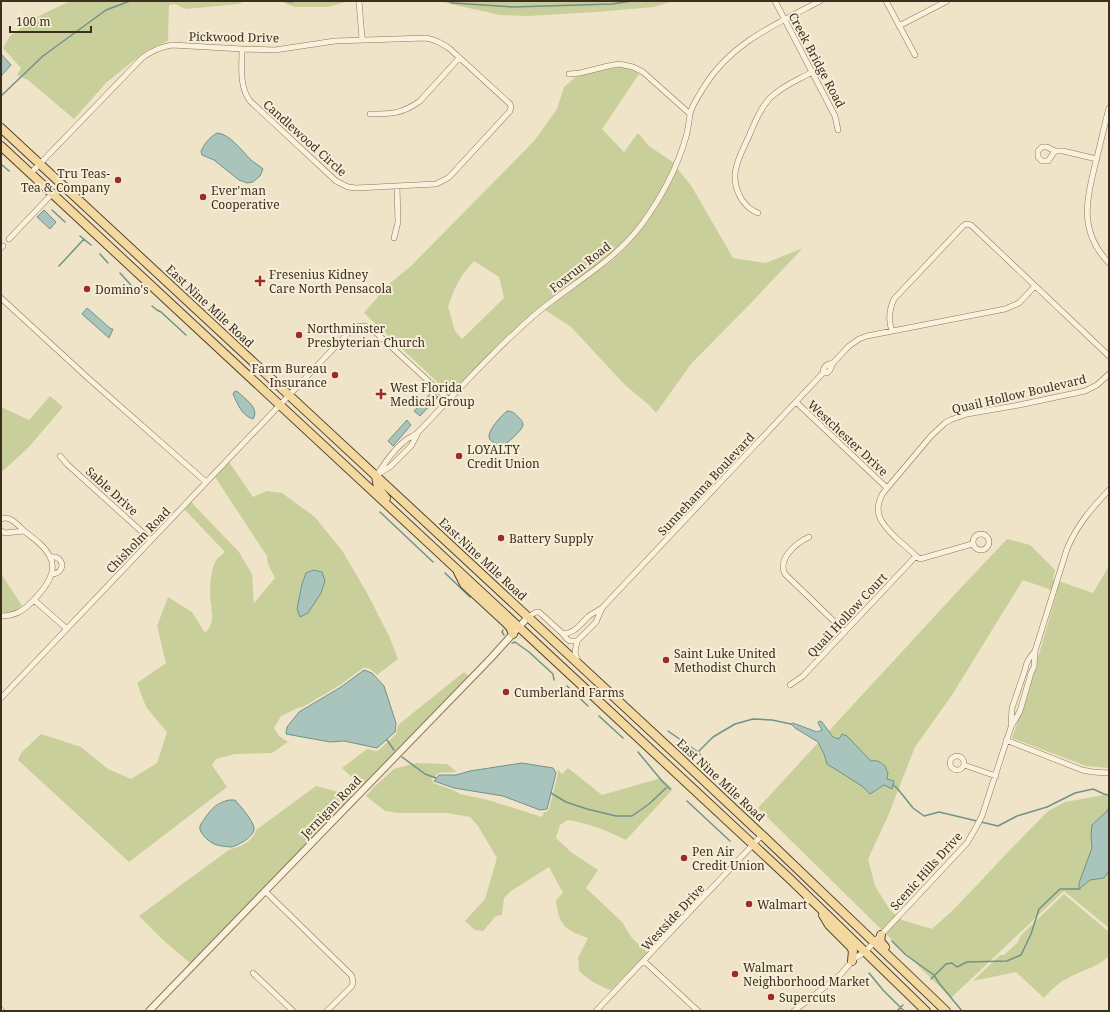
<svg xmlns="http://www.w3.org/2000/svg" width="1110" height="1012" font-family="'Noto Serif',serif">
	<style>
		.green { fill: #c9cf9b; fill-rule: evenodd }
		.water { fill: #a9c4bc; stroke: #6f938a }
		.lines { fill: none; stroke-linecap: round; stroke-linejoin: round }
		.stream { stroke: #6f938a; stroke-width: 1.5 }
		.minor-casing { stroke: #8d765c; stroke-width: 6 }
		.tertiary-casing { stroke: #8d765c; stroke-width: 8 }
		.primary-casing { stroke: #5b4430; stroke-width: 10 }
		.minor { stroke: #faf1dc; stroke-width: 5 }
		.tertiary { stroke: #faf1dc; stroke-width: 6 }
		.primary { stroke: #f3d9a0; stroke-width: 8 }
		.poi-dot { fill: #9e2a2b; stroke: #f7eed8; stroke-width: 1.5 }
		.labels { text-anchor: middle; dominant-baseline: central; stroke-width: 4; stroke-linejoin: round; paint-order: stroke }
		.street-label { font-size: 12px; fill: #3d2e20; stroke: #f7eed8 }
		.poi-label { font-size: 12px; fill: #3d2e20; stroke: #f7eed8; text-anchor: start }
	</style>
	<rect width="100%" height="100%" fill="#f0e4c8"/>
	<path class="green" d="M 70,1 L 245,1 L 239,4 L 186,9 L 175,4 L 169,5 L 168,41 L 147,50 L 107,82 L 74,119 L 28,80 L 17,75 L 21,68 L 3,48 L 10,36 L 37,17 Z
		M 279,1 L 350,1 L 327,7 L 295,7 Z
		M 437,1 L 674,1 L 654,7 L 596,12 L 528,16 L 500,15 Z
		M 622,67 L 632,70 L 639,74 L 602,129 L 624,152 L 638,133 L 649,146 L 674,163 C 658,199 637,231 608,257 C 586,276 560,291 537,309 C 506,335 478,364 450,394 L 364,313 L 389,284 L 411,266 L 534,141 L 557,109 L 564,87 L 577,76 L 608,69 ZM 474,261 L 499,277 L 504,298 L 462,339 L 455,331 L 448,307 L 454,290 L 463,274 Z
		M 677,168 L 692,187 L 733,258 L 766,263 L 803,248 L 749,305 L 691,364 L 656,413 L 649,405 L 625,385 L 571,327 L 545,310 C 558,300 571,290 584,281 C 594,274 603,268 612,261 C 640,235 662,203 677,168 Z
		M 50,396 L 63,407 L 28,448 L 4,470 L 1,472 L 1,407 L 29,420 Z
		M 229,462 L 253,497 L 267,491 L 282,493 L 315,517 L 343,552 L 367,593 L 389,636 L 398,659 L 377,675 C 373,671 369,667 363,668 L 340,685 L 303,707 L 298,708 L 281,716 L 274,728 L 279,736 L 288,742 L 272,753 L 235,754 L 216,759 L 212,765 L 227,787 L 129,862 L 18,760 L 21,753 L 41,734 L 81,747 L 108,769 L 131,779 L 157,763 L 167,732 L 146,707 L 137,683 L 166,663 L 157,626 L 168,597 L 192,612 L 205,633 C 215,622 212,617 211,604 C 209,593 210,566 218,558 C 220,556 223,554 225,552 L 184,509 L 191,502 L 239,552 L 252,574 L 254,603 L 275,578 L 268,564 L 267,556 L 215,477 Z
		M 1007,539 L 1030,545 L 1055,570 L 1053,579 L 1093,593 L 1109,566 L 1109,768 L 1086,766 L 1012,738 L 1026,699 L 1057,592 L 1023,580 L 952,695 L 915,747 L 888,816 L 868,859 L 875,886 L 890,910 L 902,920 L 932,929 L 952,911 L 979,883 L 1007,853 L 1048,811 L 1065,802 L 1109,794 L 1109,928 L 1064,891 L 951,998 L 758,808 L 956,593 Z
		M 1,572 L 4,578 L 22,606 L 13,612 L 1,613 Z
		M 464,672 L 469,676 L 362,787 L 342,768 L 367,749 L 376,751 L 379,750 L 396,734 L 398,725 Z
		M 416,763 L 447,764 L 457,772 L 439,773 L 432,779 L 433,783 L 453,790 L 460,794 L 488,800 L 542,817 L 544,812 L 546,812 L 549,809 L 558,773 L 557,769 L 562,774 L 568,768 L 602,795 L 661,778 L 673,789 L 626,840 C 608,831 588,823 568,820 L 560,825 L 556,838 L 571,852 L 598,870 L 586,888 L 622,922 L 632,938 L 648,953 L 611,990 C 598,986 589,980 579,971 L 578,958 L 588,938 C 564,929 559,926 556,900 L 563,893 L 549,867 L 511,891 L 504,898 L 502,915 L 496,916 L 483,931 L 475,930 L 465,921 L 485,899 L 497,858 L 478,826 L 470,817 L 447,813 L 397,813 L 385,811 L 366,796 L 374,787 L 394,769 Z
		M 316,786 L 353,796 L 191,964 L 162,939 L 139,916 L 230,849 C 240,848 254,840 256,830 Z
		M 1064,894 L 1109,932 L 1109,956 C 1098,967 1082,970 1068,978 C 1058,983 1051,990 1044,998 L 1016,972 L 973,981 L 1000,955 L 1004,955 L 1017,943 L 1022,934 Z"/>
	<path class="water" d="M 1,54 L 11,65 L 1,76 Z
		M 217,133 C 230,134 242,151 250,159 C 254,163 259,165 263,169 L 260,176 L 253,182 L 247,183 L 239,180 L 214,160 L 202,155 L 201,151 C 205,143 209,138 217,133 Z
		M 44,210 L 56,222 L 50,229 L 37,217 Z
		M 87,308 L 111,329 L 113,329 L 109,338 L 82,314 Z
		M 235,391 L 238,392 C 245,399 260,408 253,419 C 242,416 237,403 233,394 Z
		M 432,392 L 438,397 L 420,416 L 414,411 Z
		M 507,411 C 512,411 515,413 518,417 C 521,419 523,422 523,425 C 522,431 508,442 503,446 C 499,448 498,447 495,444 C 493,442 489,440 489,437 C 488,430 502,415 507,411 Z
		M 407,420 L 411,425 L 393,446 L 388,441 Z
		M 314,570 L 322,572 L 325,581 L 321,593 L 308,613 L 300,617 L 297,609 L 302,584 L 306,573 Z
		M 364,670 L 372,673 L 384,686 L 396,723 L 395,732 L 377,748 L 344,741 L 330,742 L 286,734 L 287,727 L 299,712 L 341,687 Z
		M 819,721 L 822,722 L 833,737 L 839,739 L 842,734 L 847,736 L 871,761 C 879,760 880,762 886,767 L 886,770 L 888,772 L 887,779 L 894,781 L 892,789 L 884,785 L 870,794 L 862,786 L 827,764 L 824,754 L 818,742 L 795,728 L 791,724 L 793,723 L 817,732 L 822,730 L 818,723 Z
		M 522,763 L 553,768 L 556,773 L 547,809 L 540,810 L 503,796 L 454,788 L 434,781 L 439,775 L 456,775 L 470,771 Z
		M 229,800 L 235,800 C 240,806 253,820 254,828 C 255,836 239,845 232,847 C 228,847 221,846 217,845 C 210,843 198,833 200,826 C 201,823 204,820 205,818 C 212,808 217,803 229,800 Z
		M 1109,807 L 1109,871 L 1104,878 L 1090,880 L 1079,889 L 1079,883 L 1092,848 L 1091,835 L 1092,825 L 1107,811 Z"/>
	<g class="lines">
		<path class="stream" d="M 284,1 L 291,2 L 295,1
			M 448,1 L 453,3 L 513,7 L 612,4 L 632,1
			M 1,96 L 43,56 L 106,10 L 130,1
			M 1,164 L 9,171
			M 52,210 L 65,222
			M 80,236 L 91,245
			M 100,254 L 108,263
			M 59,266 L 84,239
			M 120,273 L 139,294
			M 152,306 L 157,310 L 161,312 L 186,335
			M 380,512 L 433,562
			M 456,535 L 469,548
			M 485,562 L 493,570
			M 445,573 L 470,597
			M 503,630 L 502,632 L 504,635
			M 512,643 L 513,643 L 515,642 L 529,652 L 553,674
			M 553,674 L 554,680
			M 567,686 L 588,706
			M 599,716 L 623,738
			M 668,731 L 698,752 L 708,764
			M 387,740 L 394,750
			M 638,752 L 662,781 L 670,789
			M 695,755 L 713,737 L 735,724 L 753,719 L 772,720 L 791,724
			M 402,757 L 425,774 L 436,778
			M 893,785 L 897,788 L 913,808 L 924,816 L 939,812 L 998,826 L 1017,816 L 1047,807 L 1075,793 L 1093,789 L 1104,794 L 1108,795 L 1109,794
			M 551,793 L 566,802 L 587,809 L 616,816 L 632,816 L 649,804 L 666,788
			M 687,801 L 730,841
			M 892,941 L 906,955 L 934,975 L 939,983 L 962,1011
			M 869,973 L 883,990 L 904,1011
			M 931,979 L 946,964 L 952,963 L 957,967 L 967,962 L 1007,961 L 1021,955 L 1031,934 L 1039,909 L 1060,889 L 1080,889
			M 897,1011 L 903,1005"/>
		<g class="minor-casing">
			<path id="minor" d="M 359,1 L 362,39
				M 775,1 L 835,116 L 838,130
				M 886,1 L 915,55
				M 899,26 L 947,1
				M 569,74 L 580,73 L 608,66 L 619,64 L 633,67 L 643,72 L 690,114
				M 1109,108 C 1104,127 1100,146 1095,165 C 1086,203 1079,232 1109,263
				M 370,114 C 391,114 402,114 420,101 L 459,58
				M 1042,147 L 1047,147 L 1055,151 L 1048,161 L 1042,161 L 1038,157 L 1038,151 Z
				M 1055,151 L 1063,151 L 1097,159
				M 30,174 L 142,58 C 151,51 160,47 172,45 L 242,49 L 275,50 L 335,41 L 426,38 C 436,40 442,43 450,49 L 510,104 L 511,107 L 510,111 L 453,173 L 448,178 L 436,184 L 356,188 L 348,187 L 336,181 L 250,101 C 239,86 242,67 242,49
				M 758,213 C 750,210 747,206 742,200 C 727,176 739,158 749,136 C 755,122 760,109 770,98 C 782,86 798,80 812,72
				M 394,238 L 398,222 L 397,186
				M 9,239 L 52,194
				M 1,248 L 3,246
				M 1,298 L 88,378 L 206,482
				M 892,331 C 888,320 889,310 894,299 L 963,226 L 966,224 L 971,225 L 1109,356
				M 833,363 C 827,364 823,367 823,373 L 827,373 L 830,370 L 833,363 L 849,346 L 859,339 L 867,336 L 1005,309 L 1019,303 L 1035,286
				M 796,402 L 887,488
				M 60,456 L 68,465 L 151,540
				M 378,474 L 391,466 L 411,446 L 417,435
				M 376,476 C 385,463 394,449 406,440 C 410,437 414,436 417,433 C 420,431 422,428 424,426 C 461,387 497,347 538,312 C 574,282 614,262 642,224 C 661,198 677,168 686,137 C 688,130 689,122 690,114 C 692,105 699,95 704,87 C 731,43 776,24 820,1
				M 1,519 C 10,515 18,525 24,531 L 5,533 L 1,531
				M973 542a8 8 0 1 1 16 0a8 8 0 1 1-16 0Z
				M 809,537 C 796,543 777,559 785,574 L 845,632
				M 972,544 L 920,559 L 916,556 C 910,550 904,545 897,539 C 883,525 871,514 883,493 L 931,436 L 945,423 L 950,420 L 967,414 L 1019,405 L 1085,391 L 1097,385 L 1109,374
				M 50,557 C 56,556 60,558 62,564 C 62,570 58,574 52,574
				M 34,600 L 67,629
				M 1,616 C 7,616 13,615 19,612 C 29,607 48,586 51,575 C 53,570 53,562 50,557 C 45,546 33,538 24,531
				M 528,617 L 536,612 L 539,612 L 562,633 L 567,639 L 570,641 L 577,641 L 596,622 L 602,608 L 823,373
				M 562,633 C 574,635 580,624 588,617 C 592,613 598,611 602,608
				M 577,641 L 575,652 L 578,663
				M 790,685 L 803,676 L 916,556
				M 1,698 L 352,329 C 359,325 365,325 372,329 L 449,400
				M 1011,725 L 1012,708 L 1025,670 C 1026,662 1030,657 1035,651
				M 1006,740 L 1082,770 L 1093,772 L 1109,773
				M950 763a7 7 0 1 1 14 0a7 7 0 1 1-14 0Z
				M 964,765 L 996,776
				M 265,891 L 352,976 L 353,983 L 352,986 L 327,1011
				M 644,961 L 698,1011
				M 253,973 L 293,1011
				M 1,1010 L 2,1011
				M 596,1011 L 762,835
				M 794,1011 L 840,975 L 855,958 L 865,952 L 967,843 L 974,831 L 982,816 L 1011,727 L 1020,711 L 1031,673 L 1034,667 L 1035,651 L 1067,549 C 1077,525 1091,509 1109,490"/>
		</g>
		<g class="tertiary-casing">
			<path id="tertiary" d="M 149,1011 L 491,658 L 528,617"/>
		</g>
		<g class="primary-casing">
			<path id="primary" d="M 1,128 L 682,760 L 762,835 L 946,1011
				M 1,146 L 689,785 L 789,878 L 926,1011
				M 376,476 L 378,488 L 386,498
				M 458,572 L 464,584 L 504,621 L 510,627 L 513,634
				M 823,915 L 829,925 L 851,947 L 853,951 L 852,961
				M 881,935 L 880,941 L 885,947"/>
		</g>
		<use href="#minor" class="minor"/>
		<use href="#tertiary" class="tertiary"/>
		<use href="#primary" class="primary"/>
	</g>
	<g class="poi-dot">
		<circle cx="118" cy="180" r="4"/>
		<circle cx="203" cy="197" r="4"/>
		<path d="M258 275h4v4h4v4h-4v4h-4v-4h-4v-4h4z"/>
		<circle cx="87" cy="289" r="4"/>
		<circle cx="299" cy="335" r="4"/>
		<circle cx="335" cy="375" r="4"/>
		<path d="M379 388h4v4h4v4h-4v4h-4v-4h-4v-4h4z"/>
		<circle cx="459" cy="456" r="4"/>
		<circle cx="501" cy="538" r="4"/>
		<circle cx="666" cy="660" r="4"/>
		<circle cx="506" cy="692" r="4"/>
		<circle cx="684" cy="858" r="4"/>
		<circle cx="749" cy="904" r="4"/>
		<circle cx="735" cy="974" r="4"/>
		<circle cx="771" cy="997" r="4"/>
	</g>
	<g class="labels">
		<g class="street-label">
			<text transform="translate(234 37) rotate(1)">Pickwood Drive</text>
			<text transform="translate(817 60) rotate(62)">Creek Bridge Road</text>
			<text transform="translate(305 138) rotate(42)">Candlewood Circle</text>
			<text transform="translate(580 267) rotate(-38)">Foxrun Road</text>
			<text transform="translate(210 306) rotate(43)">East Nine Mile Road</text>
			<text transform="translate(1019 394) rotate(-13)">Quail Hollow Boulevard</text>
			<text transform="translate(848 438) rotate(43)">Westchester Drive</text>
			<text transform="translate(706 484) rotate(-47)">Sunnehanna Boulevard</text>
			<text transform="translate(112 491) rotate(42)">Sable Drive</text>
			<text transform="translate(138 540) rotate(-46)">Chisholm Road</text>
			<text transform="translate(483 559) rotate(43)">East Nine Mile Road</text>
			<text transform="translate(847 615) rotate(-47)">Quail Hollow Court</text>
			<text transform="translate(721 780) rotate(43)">East Nine Mile Road</text>
			<text transform="translate(331 807) rotate(-46)">Jernigan Road</text>
			<text transform="translate(926 871) rotate(-48)">Scenic Hills Drive</text>
			<text transform="translate(673 917) rotate(-47)">Westside Drive</text>
		</g>
		<g class="poi-label">
			<text x="110" y="173" text-anchor="end">Tru Teas-<tspan x="110" dy="14">Tea &amp; Company</tspan></text>
			<text x="211" y="190">Ever'man<tspan x="211" dy="14">Cooperative</tspan></text>
			<text x="269" y="274">Fresenius Kidney<tspan x="269" dy="14">Care North Pensacola</tspan></text>
			<text x="95" y="289">Domino's</text>
			<text x="307" y="328">Northminster<tspan x="307" dy="14">Presbyterian Church</tspan></text>
			<text x="327" y="368" text-anchor="end">Farm Bureau<tspan x="327" dy="14">Insurance</tspan></text>
			<text x="390" y="387">West Florida<tspan x="390" dy="14">Medical Group</tspan></text>
			<text x="467" y="449">LOYALTY<tspan x="467" dy="14">Credit Union</tspan></text>
			<text x="509" y="538">Battery Supply</text>
			<text x="674" y="653">Saint Luke United<tspan x="674" dy="14">Methodist Church</tspan></text>
			<text x="514" y="692">Cumberland Farms</text>
			<text x="692" y="851">Pen Air<tspan x="692" dy="14">Credit Union</tspan></text>
			<text x="757" y="904">Walmart</text>
			<text x="743" y="967">Walmart<tspan x="743" dy="14">Neighborhood Market</tspan></text>
			<text x="779" y="997">Supercuts</text>
		</g>
	</g>
	<rect width="1110" height="1012" fill="none" stroke="#3d2e20" stroke-width="4"/>
	<path d="M10 26v6h81v-6" fill="none" stroke="#3d2e20" stroke-width="2"/>
	<text x="16" y="26" font-size="12" fill="#3d2e20" stroke="#f7eed8" stroke-width="3" paint-order="stroke">100 m</text>
</svg>
